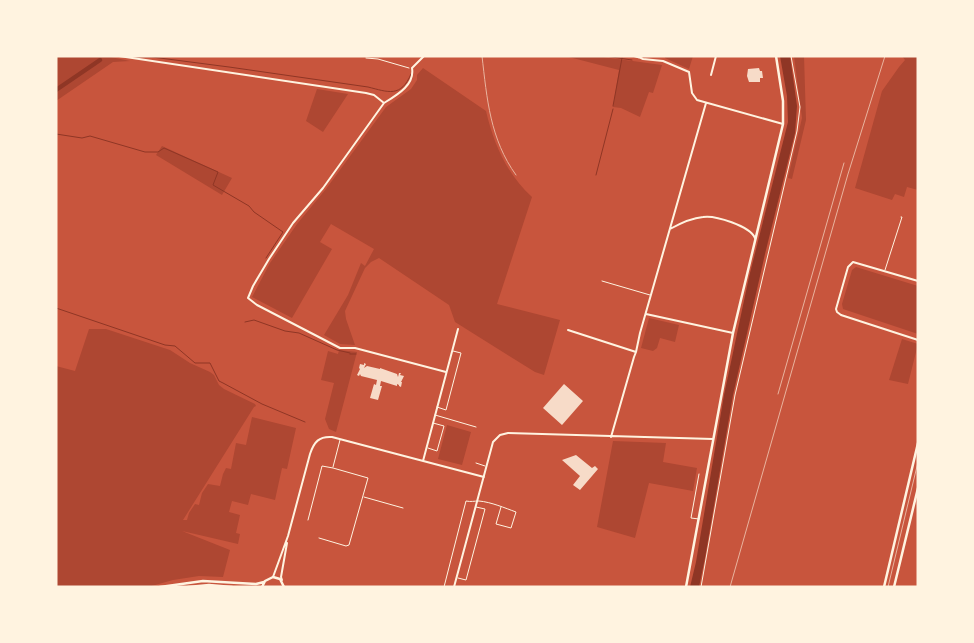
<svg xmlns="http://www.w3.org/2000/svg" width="974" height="643" font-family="'Source Serif 4',serif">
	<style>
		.green { fill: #ae4732 }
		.water { fill: #8f3625 }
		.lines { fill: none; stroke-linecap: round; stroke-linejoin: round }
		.stream { stroke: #8f3625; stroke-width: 1 }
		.canal { stroke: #8f3625; stroke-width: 4.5 }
		.building { fill: #f7dbc8 }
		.path { stroke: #fff3e0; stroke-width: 1 }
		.service { stroke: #fff3e0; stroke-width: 1 }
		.pedestrian { stroke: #fff3e0; stroke-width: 1 }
		.minor { stroke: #fff3e0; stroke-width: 2 }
		.tertiary { stroke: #fff3e0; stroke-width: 2.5 }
		.tram { stroke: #e9b49f; stroke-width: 1 }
		.rail { stroke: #e9b49f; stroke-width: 1 }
	</style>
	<rect width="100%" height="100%" fill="#c8553d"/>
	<path class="green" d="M 56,56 L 106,56 L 130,61 L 113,62 L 56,101 Z
		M 565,56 L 596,56 L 662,65 L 653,93 L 649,92 L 640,117 L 621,108 L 613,107 L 619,70 Z
		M 665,56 L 693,56 L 689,69 L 665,58 Z
		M 794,56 L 804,56 L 806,120 L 792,179 L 788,178 L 802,118 Z
		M 902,56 L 918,56 L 918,190 L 907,187 L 904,197 L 895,194 L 892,200 L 855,188 L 882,91 L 899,67 L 905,60 Z
		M 423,68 L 486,111 C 494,145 507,174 532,197 L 497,304 L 560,320 L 544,375 L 535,372 L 455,322 L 449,305 L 379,258 L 371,262 L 365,268 L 345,311 L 346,319 L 355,345 L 340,344 L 324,335 L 348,295 L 361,263 L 365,266 L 374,249 L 331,224 L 320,242 L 332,249 L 292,318 L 252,297 L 270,263 L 297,224 L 326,189 L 386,107 L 411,89 L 417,80 L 417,75 Z
		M 317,89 L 348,94 L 323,132 L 306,121 Z
		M 162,146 L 232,178 L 222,195 L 156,155 Z
		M 856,267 L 918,286 L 918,334 L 843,309 L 842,304 L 852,270 Z
		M 649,318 L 679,325 L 675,342 L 660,338 L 657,348 L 653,351 L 641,348 Z
		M 89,329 L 106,329 L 170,350 L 190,363 L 210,372 L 214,375 L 219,385 L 224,389 L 255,404 L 256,406 L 254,407 L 183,520 L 187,520 L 189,513 L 195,504 L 199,505 L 202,493 L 208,484 L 220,486 L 223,474 L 226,468 L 231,469 L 236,443 L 246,445 L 252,417 L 296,428 L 287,469 L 282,468 L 275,500 L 251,494 L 248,505 L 232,501 L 229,512 L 240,515 L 236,533 L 240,534 L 238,544 L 182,531 L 230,550 L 223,577 L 199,576 L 173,580 L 148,587 L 56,587 L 56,366 L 75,371 Z
		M 902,339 L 918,344 L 908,384 L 889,380 Z
		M 339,350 L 357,352 L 336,432 L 329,429 L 325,419 L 334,383 L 321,380 L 328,351 L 338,354 Z
		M 447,425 L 471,432 L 462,465 L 438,459 Z
		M 613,441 L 666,443 L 663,462 L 697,468 L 693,491 L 649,483 L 635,538 L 597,527 Z"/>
	<path class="water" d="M 780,56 L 790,56 L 797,106 L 795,133 L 765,254 L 733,395 L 705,558 L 699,587 L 690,587 L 696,562 L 724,395 L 749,277 L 788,122 L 787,96 Z"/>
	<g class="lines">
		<path class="stream" d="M 605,56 L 632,60
			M 137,57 L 152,57 L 229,67 L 368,87 C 388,92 401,98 411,74
			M 613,106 L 622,58
			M 56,134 L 82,138 L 90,136 L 145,152 L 158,152 L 164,148 L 218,172 L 213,185 L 249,206 L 254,212 L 283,232 L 266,258
			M 596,175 L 613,109
			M 56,308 L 165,345 L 175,346 L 195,363 L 210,363 L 219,381 L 223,383 L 262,404 L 305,422
			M 245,322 L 254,320 L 285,331 L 299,333 L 337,350 L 350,353
			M 350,354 L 356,354"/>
		<path class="canal" d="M 56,90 L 100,60"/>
	</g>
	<path class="building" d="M 759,68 L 760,71 L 762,71 L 763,78 L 760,78 L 760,82 L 749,82 L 747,76 L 748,69 Z
		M 364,363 L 366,364 L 364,368 L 367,366 L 380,369 L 380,368 L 397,374 L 398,377 L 399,373 L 401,373 L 400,375 L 404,376 L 401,382 L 402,382 L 401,387 L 399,386 L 399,385 L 397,384 L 397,386 L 381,381 L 380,386 L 382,386 L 378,400 L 370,398 L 374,384 L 376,385 L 377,380 L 361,376 L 360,374 L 359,376 L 357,375 L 360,369 L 359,368 L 360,364 L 364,365 Z
		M 564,384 L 583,401 L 562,425 L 543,408 Z
		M 576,455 L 592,468 L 595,466 L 598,469 L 580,490 L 573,485 L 580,476 L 562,460 Z"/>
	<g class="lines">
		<path class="path" d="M 366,58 L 378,59 L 409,68"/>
		<path class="service" d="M 632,56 L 639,58
			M 885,270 L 902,217 L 901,217
			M 602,281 L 650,295
			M 437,407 L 446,410 L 461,353 L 453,351
			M 435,415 L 476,427
			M 428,448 L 437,451 L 444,426 L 433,423
			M 476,463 L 485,466
			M 333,467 L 340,440
			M 364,497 L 403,508
			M 699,519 L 691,518 L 699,474
			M 308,520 L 322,466 L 333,468 L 368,478 L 349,545 L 346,546 L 319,538
			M 458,578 L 466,580 L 485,509 L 476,507
			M 444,587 L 466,501 C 471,502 474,501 479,501 C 491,502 505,508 516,512 L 511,528 L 496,524 L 501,507"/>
		<path class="pedestrian" d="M 701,587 L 735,395 L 797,131 L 800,107 L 791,56"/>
		<path class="minor" d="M 119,56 L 366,93 L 374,95 L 384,103
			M 424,56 L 412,68 C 415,85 397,95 384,103 L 323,188 L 293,223 L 269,259 L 253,286 L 248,298 L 257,305 L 340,348 L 355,348 L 446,372
			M 637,56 L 643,59 L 663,61 L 689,72 L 692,93 L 697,100 L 783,124
			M 711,75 L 716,56
			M 670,229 C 679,224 691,218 703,217 C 715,215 750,226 755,238
			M 918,281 L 853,262 L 848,267 L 836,309 L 837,312 L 841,315 L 918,340
			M 646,314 L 733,333
			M 568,330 L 636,352
			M 611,437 L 634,357 L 636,352 L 640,333 L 706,103
			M 423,461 L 458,329
			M 273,577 L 288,536 L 310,454 C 314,442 319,436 332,437 L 484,477
			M 282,580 L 281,577 L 287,543
			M 454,587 L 493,442 L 500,435 L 508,433 L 713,439"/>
		<path class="tertiary" d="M 160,587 L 203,581 L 256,584 L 264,582
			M 188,587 L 209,585 L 232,587
			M 262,587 L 265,581 L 273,577 L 280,579 L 284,587
			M 686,587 L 733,333 L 783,124 L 783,101 L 776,56
			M 884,587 L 918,443
			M 894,587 L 918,488"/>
		<path class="tram" d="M 888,587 L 918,462"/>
		<path class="rail" d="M 482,56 C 487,99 490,139 516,175
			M 778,394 L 844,163
			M 730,587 L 848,174 L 885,56"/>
	</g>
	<rect width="974" height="643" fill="none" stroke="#fff3e0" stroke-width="115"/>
</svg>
